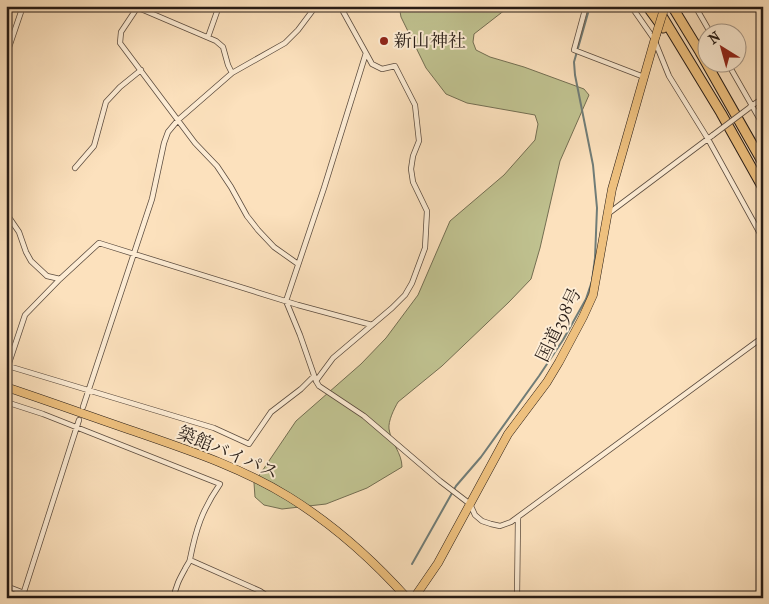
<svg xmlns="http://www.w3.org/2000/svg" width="769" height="604" font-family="'IM FELL French Canon','Noto Serif JP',serif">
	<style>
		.green { fill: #c0c290; stroke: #736e52 }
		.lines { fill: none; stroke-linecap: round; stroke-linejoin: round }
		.stream { stroke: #707c77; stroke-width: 2 }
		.minor-casing { stroke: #5c4c3f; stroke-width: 6 }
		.trunk-casing { stroke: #261b15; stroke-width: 9 }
		.motorway-casing { stroke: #261b15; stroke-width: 11 }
		.minor { stroke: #fdecd4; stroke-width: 4.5 }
		.trunk { stroke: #eec07e; stroke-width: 8 }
		.motorway { stroke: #eec07e; stroke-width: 9 }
		.minor-bridge-casing { stroke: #5c4c3f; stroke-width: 6; stroke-linecap: butt }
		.trunk-bridge-casing { stroke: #261b15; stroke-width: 9; stroke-linecap: butt }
		.minor-bridge { stroke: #fdecd4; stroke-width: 4.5 }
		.trunk-bridge { stroke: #eec07e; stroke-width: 8 }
		.poi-dot { fill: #8f2418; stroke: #fdecd4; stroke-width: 2 }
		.labels { text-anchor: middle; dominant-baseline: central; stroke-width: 4; stroke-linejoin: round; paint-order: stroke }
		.poi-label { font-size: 18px; fill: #261b15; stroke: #fdecd4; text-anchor: start }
		.street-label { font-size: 18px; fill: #261b15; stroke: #fdecd4 }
	</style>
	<rect width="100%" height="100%" fill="#fce1bd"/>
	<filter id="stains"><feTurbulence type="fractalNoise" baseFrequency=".004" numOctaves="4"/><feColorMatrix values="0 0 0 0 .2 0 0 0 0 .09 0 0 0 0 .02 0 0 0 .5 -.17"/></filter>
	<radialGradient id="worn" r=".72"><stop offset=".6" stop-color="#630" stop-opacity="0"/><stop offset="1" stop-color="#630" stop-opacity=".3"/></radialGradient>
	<path class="green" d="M 399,6 L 510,6 L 474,34 L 473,42 L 476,50 L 490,57 L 524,67 L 584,89 L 589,95 L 560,161 L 540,248 L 531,279 L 509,302 L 442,366 L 398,402 C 394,409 388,421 389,429 C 391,443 402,453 402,467 L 367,488 L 326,504 L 282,509 L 264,505 L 255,497 L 254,483 L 296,421 L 361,364 L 386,338 L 418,295 L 450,221 L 504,175 L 535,140 L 538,124 L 535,115 L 467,103 L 446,94 L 426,68 L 401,17 Z"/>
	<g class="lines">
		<path class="stream" d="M 412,564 L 456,486 L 481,457 L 539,376 L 563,340 L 586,299 L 592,281 L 595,258 L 597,208 L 593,165 L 575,75 L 574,62 L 590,6
			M 394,598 L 396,595"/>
		<g class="minor-casing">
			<path id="minor" d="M 134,6 L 216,41 L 223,47 L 228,65 L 232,73
				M 340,6 L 366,53 L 324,188 L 286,301 L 300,335 L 316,381 L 319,386 L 364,416 L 440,481 L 470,504 L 475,515 L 482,521 L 491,524 L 500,526 L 511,522 L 763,337
				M 586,6 L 574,50 L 644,77
				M 631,6 L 654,39 L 669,76 L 708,139 L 763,239
				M 695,6 L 710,32
				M 137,8 L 121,32 L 120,43 L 195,143 L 217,166 L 231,187 L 247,216 L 258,230 L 274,247 L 298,264
				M 208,37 L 219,6
				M 6,56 L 23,6
				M 727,62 L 763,125
				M 750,107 L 763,98
				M 75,168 L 94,146 L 106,102 L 120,87 L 141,70
				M 6,213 L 19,232 L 26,252 L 31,261 L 47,276 L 60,279
				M 609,213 L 713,135
				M 314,376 L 301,389 L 271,412 L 249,444 L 214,428 L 8,366 L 25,315 L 60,279 L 99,243 L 298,305 L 372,325
				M 316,381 L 333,358 L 392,308 L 405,295 L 412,283 L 425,248 L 427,211 L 413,182 L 411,169 L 413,156 L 419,141 L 415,105 L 395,66 L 382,69 L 372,64 L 366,53
				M 6,402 L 43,414 L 220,484 C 202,510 196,529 190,559 C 190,562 186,566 185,569 C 180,578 175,587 174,598
				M 83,407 L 152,199 L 164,143 L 168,132 L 178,120 L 232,73 L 285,43 L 298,30 L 316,6
				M 190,560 L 260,591 L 270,598
				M 6,586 L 37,598
				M 22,598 L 79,420
				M 517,598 L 518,517"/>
		</g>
		<g class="trunk-casing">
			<path id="trunk" d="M 6,387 C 51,402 95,418 139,433 C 191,451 242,468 289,497 C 334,525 372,559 407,598
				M 414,598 L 438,563 L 508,434 L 547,382 L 559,362 L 583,317 L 593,295 L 612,189 L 656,35"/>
		</g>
		<g class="motorway-casing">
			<path id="motorway" d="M 647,6 L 663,28
				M 656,6 L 721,113 L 763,188
				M 672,6 L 700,52 L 763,163"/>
		</g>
		<use href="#minor" class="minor"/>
		<use href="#trunk" class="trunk"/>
		<use href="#motorway" class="motorway"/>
		<g class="minor-bridge-casing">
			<path id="minor-bridge" d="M 713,135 L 749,108"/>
		</g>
		<g class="trunk-bridge-casing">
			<path id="trunk-bridge" d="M 656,35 L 665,6"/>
		</g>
		<use href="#minor-bridge" class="minor-bridge"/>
		<use href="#trunk-bridge" class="trunk-bridge"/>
	</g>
	<circle class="poi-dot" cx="384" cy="41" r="5"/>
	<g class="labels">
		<g class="poi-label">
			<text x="394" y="41">新山神社</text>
		</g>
		<g class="street-label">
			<text transform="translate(559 325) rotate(-64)">国道398号</text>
			<text transform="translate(228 453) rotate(23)">築館バイパス</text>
		</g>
	</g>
	<rect width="769" height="604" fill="none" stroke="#fce1bd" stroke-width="25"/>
	<rect x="8" y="8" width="754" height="589" fill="none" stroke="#261b15" stroke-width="2.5"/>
	<rect x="12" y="12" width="744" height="579" fill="none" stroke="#261b15"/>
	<g transform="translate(722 48) rotate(323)"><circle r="24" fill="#fdecd4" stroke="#a79888"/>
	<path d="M0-4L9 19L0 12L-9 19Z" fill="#8f2418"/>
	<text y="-8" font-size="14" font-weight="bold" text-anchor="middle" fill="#261b15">N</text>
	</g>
	<rect width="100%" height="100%" filter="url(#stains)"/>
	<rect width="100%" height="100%" fill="url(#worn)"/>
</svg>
